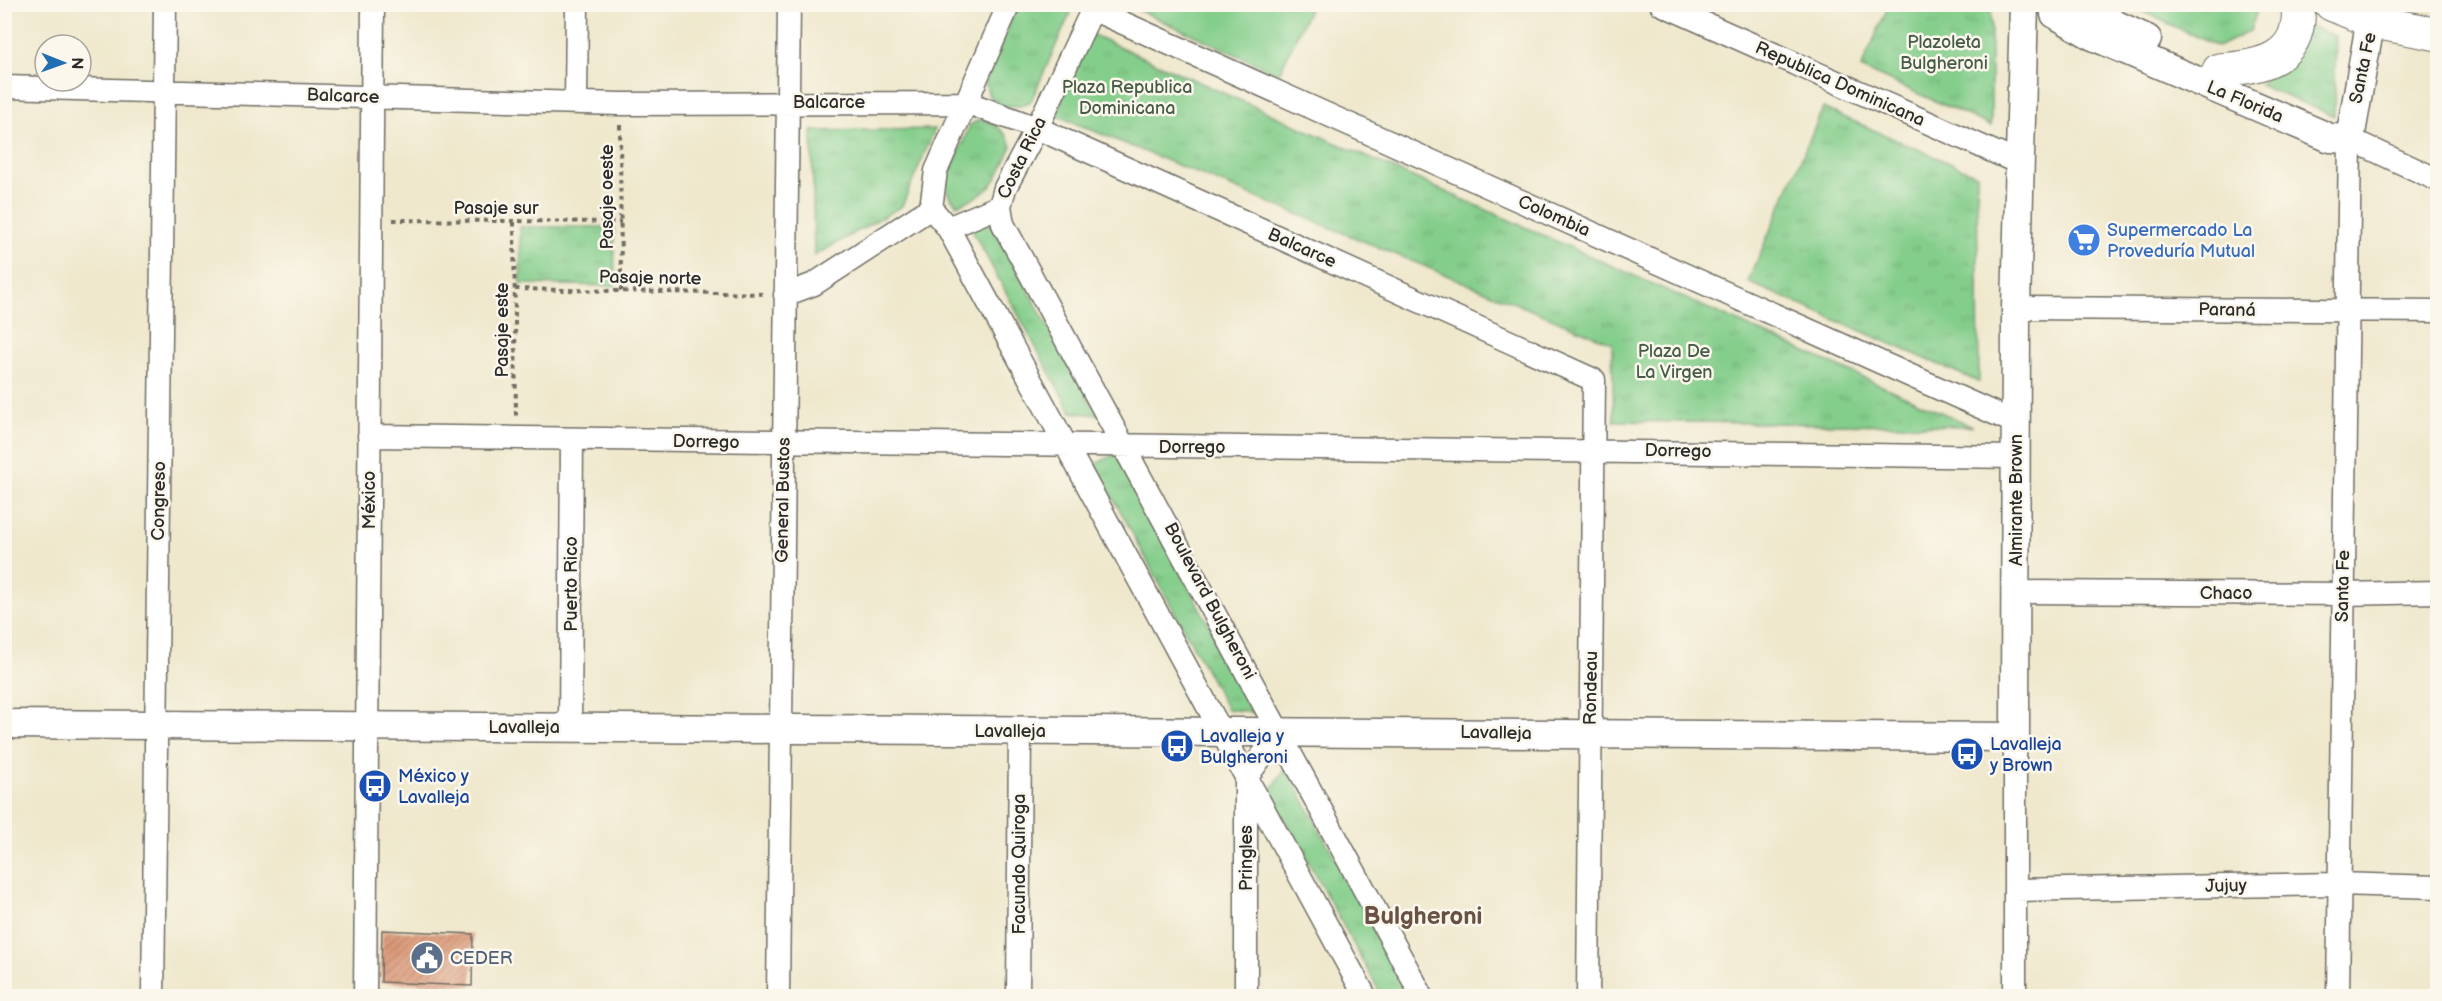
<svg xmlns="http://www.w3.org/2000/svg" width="2442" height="1001" font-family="'Balsamiq Sans',sans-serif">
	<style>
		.grass { fill: url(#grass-tufts); stroke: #587c5b; stroke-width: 1.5 }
		.pitch { fill: #84ce8b; stroke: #587c5b; stroke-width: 1.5 }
		.building { fill: url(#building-hatch) }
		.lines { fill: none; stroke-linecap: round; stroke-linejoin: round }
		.minor-casing { stroke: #706d64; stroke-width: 25 }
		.tertiary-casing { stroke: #706d64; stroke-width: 31 }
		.trunk-casing { stroke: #706d64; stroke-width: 35 }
		.path { stroke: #706d64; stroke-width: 4; stroke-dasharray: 4.5 4.5; stroke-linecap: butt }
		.minor { stroke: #fff; stroke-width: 22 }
		.tertiary { stroke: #fff; stroke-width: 28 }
		.trunk { stroke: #fff; stroke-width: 33 }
		.labels { text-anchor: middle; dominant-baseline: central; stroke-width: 5; stroke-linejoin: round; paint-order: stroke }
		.park-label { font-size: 18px; fill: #465c48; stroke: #fbf7ec }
		.street-label { font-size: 18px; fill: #2b2b2b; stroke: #fbf7ec }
		.shop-label { font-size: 18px; fill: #366cbe; stroke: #fbf7ec; text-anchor: start }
		.transit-label { font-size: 18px; fill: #164399; stroke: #fbf7ec; text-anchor: start }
		.service-label { font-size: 18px; fill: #4e5e75; stroke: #fbf7ec; text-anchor: start }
		.district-label { font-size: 24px; font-weight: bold; fill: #695146; stroke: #fbf7ec }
	</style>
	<defs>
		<pattern id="grass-tufts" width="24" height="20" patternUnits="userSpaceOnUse" patternTransform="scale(1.5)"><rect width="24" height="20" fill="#84ce8b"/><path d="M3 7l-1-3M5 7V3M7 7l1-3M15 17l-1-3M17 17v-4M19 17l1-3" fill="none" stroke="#72b178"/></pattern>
		<pattern id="building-hatch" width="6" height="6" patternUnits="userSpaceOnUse" patternTransform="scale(1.5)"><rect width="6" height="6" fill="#dc9877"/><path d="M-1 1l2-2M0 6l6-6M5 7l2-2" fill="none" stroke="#b37c62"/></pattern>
	</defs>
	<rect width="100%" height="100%" fill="#fbf7ec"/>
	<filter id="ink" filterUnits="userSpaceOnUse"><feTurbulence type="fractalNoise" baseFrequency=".0167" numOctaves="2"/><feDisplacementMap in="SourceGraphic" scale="12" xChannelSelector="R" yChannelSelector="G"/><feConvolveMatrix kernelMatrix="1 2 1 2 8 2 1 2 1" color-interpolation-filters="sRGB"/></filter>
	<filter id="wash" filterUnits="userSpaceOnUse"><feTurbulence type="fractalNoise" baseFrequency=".008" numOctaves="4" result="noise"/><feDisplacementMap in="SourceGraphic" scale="24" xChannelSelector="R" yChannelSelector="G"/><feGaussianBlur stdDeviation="1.35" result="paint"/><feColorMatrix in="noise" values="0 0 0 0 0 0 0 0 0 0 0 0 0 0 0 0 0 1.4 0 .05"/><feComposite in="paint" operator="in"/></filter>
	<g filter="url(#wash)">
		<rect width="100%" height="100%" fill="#efe8cd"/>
		<path class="grass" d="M 1018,5 L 1074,5 L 1031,101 L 1020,106 L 1003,106 L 989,96 L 985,81 Z
			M 1889,5 L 1991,5 L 1991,126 L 1861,68 Z
			M 2129,5 L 2259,4 L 2259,5 L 2250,31 L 2218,47 Z
			M 2311,26 L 2336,37 L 2334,116 L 2259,85 Z
			M 1091,34 L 1972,426 L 1614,421 L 1612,343 L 1055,115 Z
			M 1823,108 L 1977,175 L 1979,382 L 1748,282 Z
			M 980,119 C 996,124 1006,131 1012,146 C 996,180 995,192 957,205 L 948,194 L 946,182 L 970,125 Z
			M 935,129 L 902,206 L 814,256 L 812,131 Z
			M 987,219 L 993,228 L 1098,415 L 1071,412 L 971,228 Z
			M 520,227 L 614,227 L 615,286 L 521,284 Z
			M 1116,454 L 1257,713 L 1227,709 L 1095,464 Z
			M 1286,767 L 1409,996 L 1382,996 L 1270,792 Z"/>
		<path class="pitch" d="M 1138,4 L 1311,4 L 1311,5 L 1279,74 L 1136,9 Z"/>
		<g id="blocks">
			<path class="building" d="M 382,930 L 473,934 L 472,986 L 381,982 Z"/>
		</g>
	</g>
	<g filter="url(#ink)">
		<use href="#blocks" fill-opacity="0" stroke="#706d64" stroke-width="1.5"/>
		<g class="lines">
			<g class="minor-casing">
				<path id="minor" d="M 1009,4 L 936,171 L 931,208 L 948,228 L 1000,206 L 1005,188 L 1037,128 L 1095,4
					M 1661,4 L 2019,163
					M 1092,9 L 2016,423
					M 4,87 L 620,104 L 968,103 L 1037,128 L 1594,380 L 1588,996
					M 576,102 L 577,4
					M 1000,206 L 1003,224 L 1422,996
					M 948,228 L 1365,996
					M 785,295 L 814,284 L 931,208
					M 2016,308 L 2438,311
					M 369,436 C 918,445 1467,447 2016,457
					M 2015,592 L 2342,594 L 2438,592
					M 570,728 L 572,439
					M 2015,737 L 2015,996
					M 2015,890 L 2338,884 L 2438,887
					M 153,996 L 165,4
					M 365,996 L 373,4
					M 778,996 L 789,4
					M 1018,996 L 1020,731
					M 1246,996 L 1246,778 L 1280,731
					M 2338,996 L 2350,139 L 2438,180"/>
			</g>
			<g class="tertiary-casing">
				<path id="tertiary" d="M 2085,4 L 2116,25 L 2147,39
					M 2055,14 L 2093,36 L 2330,138 L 2350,139
					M 2350,139 L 2369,30 L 2390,4
					M 4,724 L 2015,737 L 2016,308 L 2024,4"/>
			</g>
			<g class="trunk-casing">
				<path id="trunk" d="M 2331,4 L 2374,22 L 2438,34
					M 2219,70 C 2262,67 2303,59 2298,4"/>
			</g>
			<path class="path" d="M 620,125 L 621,291
				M 393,220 L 621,222
				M 514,222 L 516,417
				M 515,289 L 766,294"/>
			<use href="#minor" class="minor"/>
			<use href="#tertiary" class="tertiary"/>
			<use href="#trunk" class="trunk"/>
		</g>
	</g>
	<defs>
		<g id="supermarket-disc" transform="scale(1.725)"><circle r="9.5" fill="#3f7fe0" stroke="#fbf7ec"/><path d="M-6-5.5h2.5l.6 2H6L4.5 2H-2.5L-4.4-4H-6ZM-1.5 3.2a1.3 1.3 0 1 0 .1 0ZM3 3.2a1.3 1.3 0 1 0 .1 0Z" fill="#fff"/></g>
		<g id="bus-disc" transform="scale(1.725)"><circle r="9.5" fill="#1a4fb4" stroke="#fbf7ec"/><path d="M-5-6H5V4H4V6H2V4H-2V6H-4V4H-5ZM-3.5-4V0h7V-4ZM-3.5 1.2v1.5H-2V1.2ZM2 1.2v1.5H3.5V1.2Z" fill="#fff"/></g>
		<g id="civic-disc" transform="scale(1.725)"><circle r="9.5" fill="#5c6f8a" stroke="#fbf7ec"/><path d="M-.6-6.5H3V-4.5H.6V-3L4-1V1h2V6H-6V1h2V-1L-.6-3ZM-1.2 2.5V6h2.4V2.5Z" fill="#fff"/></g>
	</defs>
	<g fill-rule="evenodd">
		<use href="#supermarket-disc" x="2084" y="240"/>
		<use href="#bus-disc" x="1177" y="746"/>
		<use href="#bus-disc" x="1967" y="754"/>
		<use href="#bus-disc" x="375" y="786"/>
		<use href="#civic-disc" x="427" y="958"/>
	</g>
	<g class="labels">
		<g class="park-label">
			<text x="1944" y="42">Plazoleta<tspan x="1944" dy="21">Bulgheroni</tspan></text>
			<text x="1127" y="87">Plaza Republica<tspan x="1127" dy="21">Dominicana</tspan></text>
			<text x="1674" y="351">Plaza De<tspan x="1674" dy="21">La Virgen</tspan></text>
		</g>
		<g class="street-label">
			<text transform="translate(2363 68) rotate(-78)">Santa Fe</text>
			<text transform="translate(1840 84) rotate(24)">Republica Dominicana</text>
			<text transform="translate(343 96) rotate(2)">Balcarce</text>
			<text x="829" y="102">Balcarce</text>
			<text transform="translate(2245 102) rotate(23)">La Florida</text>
			<text transform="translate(1022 158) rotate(-64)">Costa Rica</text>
			<text transform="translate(607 197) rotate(-90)">Pasaje oeste</text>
			<text x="496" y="208">Pasaje sur</text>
			<text transform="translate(1554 216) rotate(24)">Colombia</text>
			<text transform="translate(1302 248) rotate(24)">Balcarce</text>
			<text transform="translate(650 278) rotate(1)">Pasaje norte</text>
			<text transform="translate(2227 310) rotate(1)">Paraná</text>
			<text transform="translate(502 330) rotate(-90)">Pasaje este</text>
			<text transform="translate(706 442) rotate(1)">Dorrego</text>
			<text x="1192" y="447">Dorrego</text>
			<text transform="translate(1678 451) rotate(1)">Dorrego</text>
			<text transform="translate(369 500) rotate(-90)">México</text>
			<text transform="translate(783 500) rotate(-89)">General Bustos</text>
			<text transform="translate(2016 500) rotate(-90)">Almirante Brown</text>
			<text transform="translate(159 501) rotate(-89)">Congreso</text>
			<text transform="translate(571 584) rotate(-90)">Puerto Rico</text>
			<text transform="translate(2343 586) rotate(-89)">Santa Fe</text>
			<text x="2226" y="593">Chaco</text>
			<text transform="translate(1210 601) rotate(62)">Boulevard Bulgheroni</text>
			<text transform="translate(1591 688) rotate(-89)">Rondeau</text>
			<text x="524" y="727">Lavalleja</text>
			<text x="1010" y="731">Lavalleja</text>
			<text transform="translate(1496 733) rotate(1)">Lavalleja</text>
			<text transform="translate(1246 858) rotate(-90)">Pringles</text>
			<text transform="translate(1019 864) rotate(-90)">Facundo Quiroga</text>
			<text transform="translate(2226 886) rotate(-1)">Jujuy</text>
		</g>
		<g class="shop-label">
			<text x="2107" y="230">Supermercado La<tspan x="2107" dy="21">Proveduría Mutual</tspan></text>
		</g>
		<g class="transit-label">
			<text x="1200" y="736">Lavalleja y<tspan x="1200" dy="21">Bulgheroni</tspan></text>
			<text x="1990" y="744">Lavalleja<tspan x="1990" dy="21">y Brown</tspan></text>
			<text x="398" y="776">México y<tspan x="398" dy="21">Lavalleja</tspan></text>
		</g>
		<g class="service-label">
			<text x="450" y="958">CEDER</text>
		</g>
		<g class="district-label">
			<text x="1423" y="916">Bulgheroni</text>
		</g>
	</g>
	<rect width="2442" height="1001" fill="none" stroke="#fbf7ec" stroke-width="24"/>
	<g transform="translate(63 63) rotate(91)"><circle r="28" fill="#fbf7ec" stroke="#a8a59f" stroke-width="1.5"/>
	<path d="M0-4.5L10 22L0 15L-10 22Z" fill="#1f6fb2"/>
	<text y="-9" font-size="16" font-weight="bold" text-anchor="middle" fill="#2b2b2b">N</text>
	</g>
</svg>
